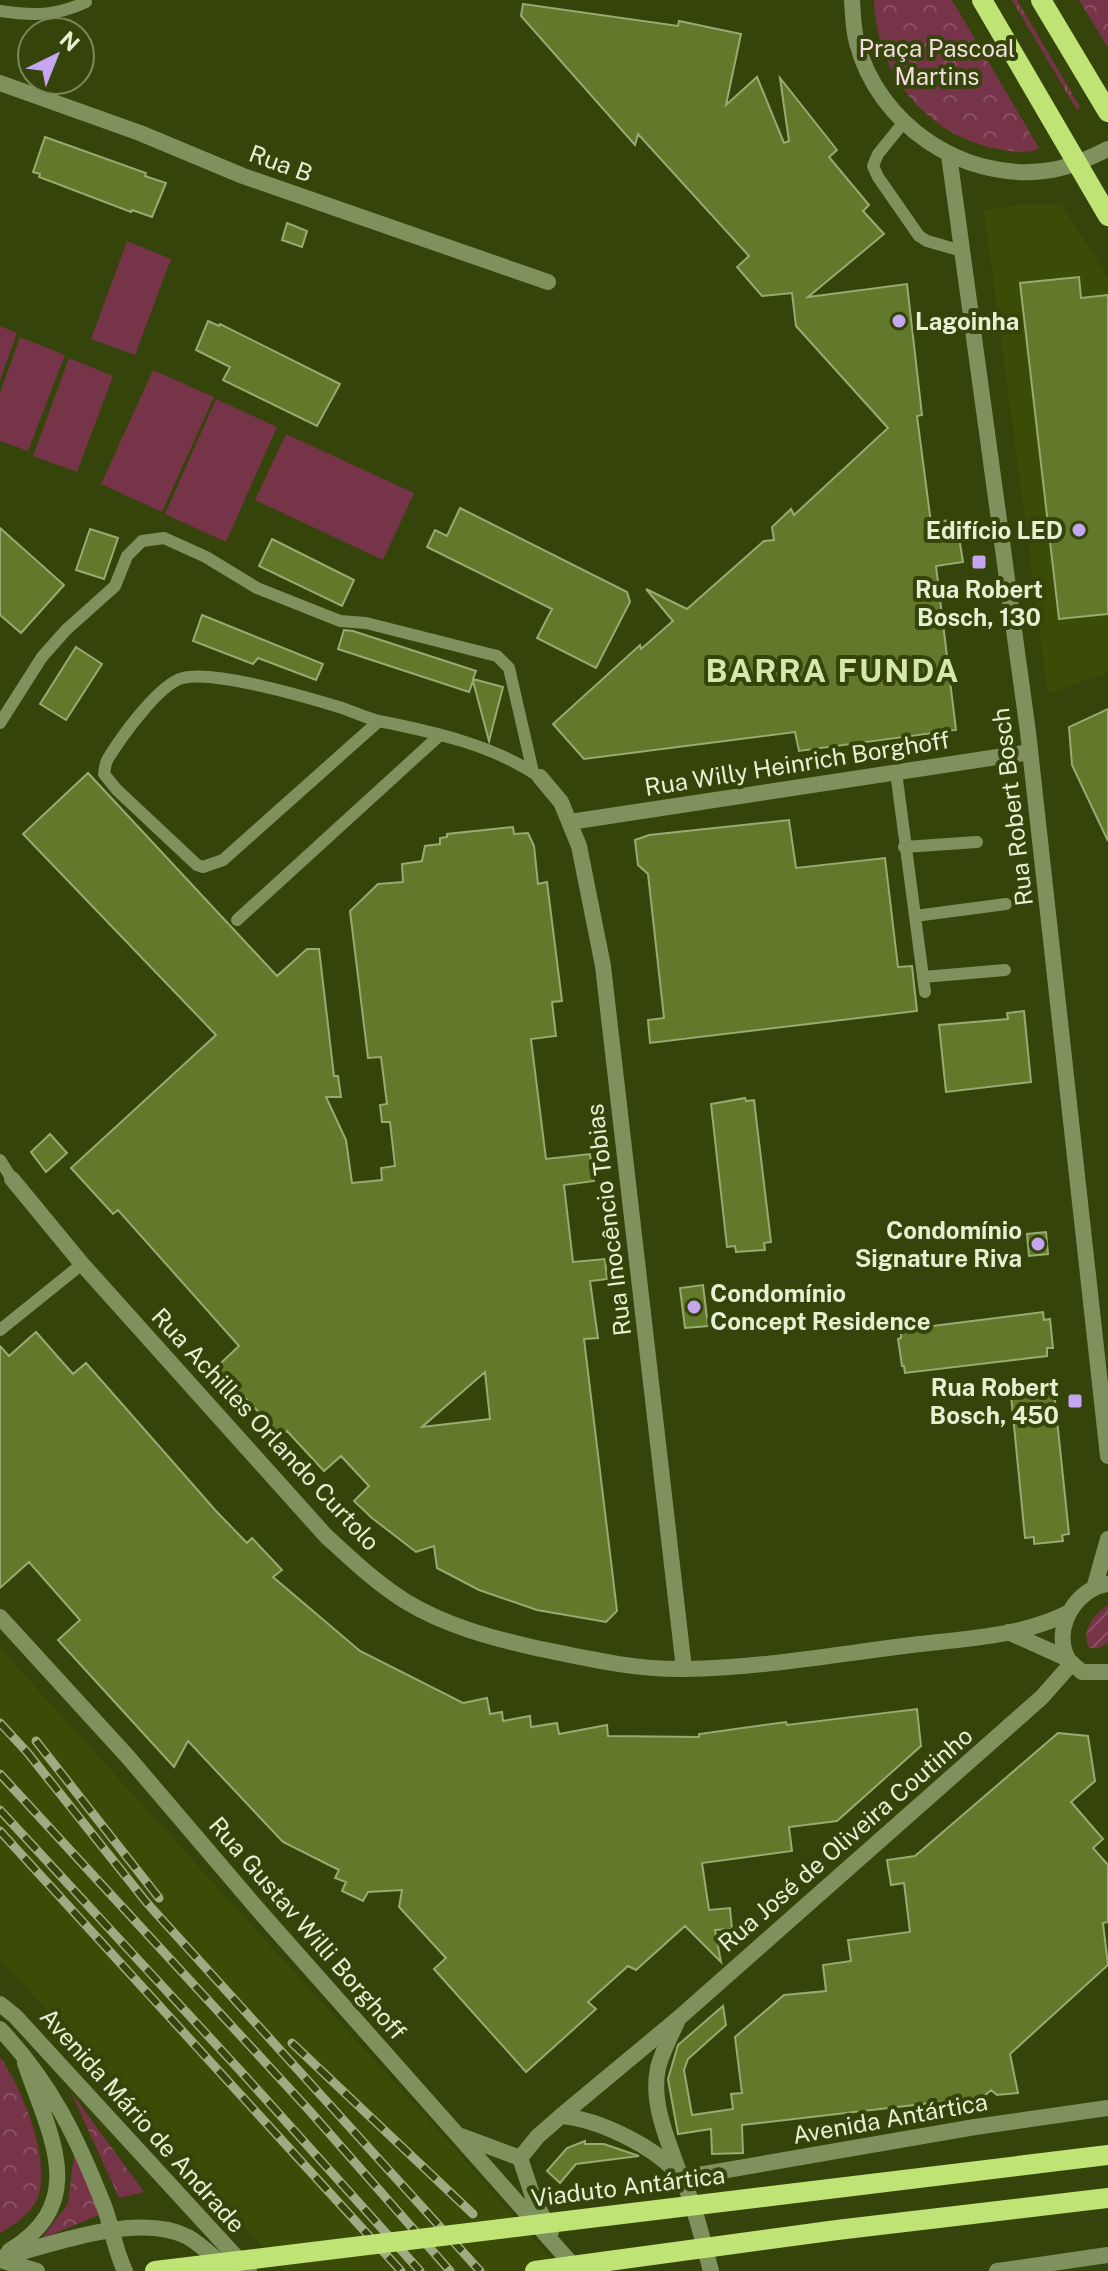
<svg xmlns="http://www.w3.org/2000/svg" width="1108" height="2271" font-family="'Public Sans',sans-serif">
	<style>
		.built { fill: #3a4c06 }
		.grass { fill: url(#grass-tufts) }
		.forest { fill: url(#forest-crowns) }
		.garden { fill: url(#garden-furrows) }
		.pitch { fill: #753447 }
		.building { fill: #62792b; stroke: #98ab72; stroke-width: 2; fill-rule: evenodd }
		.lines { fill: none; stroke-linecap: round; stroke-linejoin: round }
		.service { stroke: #7f915d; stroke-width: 12 }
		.minor { stroke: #7f915d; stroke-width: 16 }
		.tertiary { stroke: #7f915d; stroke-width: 16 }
		.primary { stroke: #c0e375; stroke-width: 20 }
		.rail-casing { stroke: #9fab82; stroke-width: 9 }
		.rail { stroke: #35440a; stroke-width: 6; stroke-dasharray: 18; stroke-linecap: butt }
		.primary-bridge { stroke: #c0e375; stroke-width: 20 }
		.poi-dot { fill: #c6a6f0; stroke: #35440a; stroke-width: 3 }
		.labels { text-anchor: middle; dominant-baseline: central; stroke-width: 8; stroke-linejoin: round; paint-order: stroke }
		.park-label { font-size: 24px; fill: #f4dce0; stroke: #35440a }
		.street-label { font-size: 24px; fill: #e6f1d3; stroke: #35440a }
		.poi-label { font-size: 24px; font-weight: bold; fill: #e6f1d3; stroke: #35440a; text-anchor: end }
		.district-label { font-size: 32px; font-weight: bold; letter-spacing: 2px; fill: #d3e8ac; stroke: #35440a }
	</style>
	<defs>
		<pattern id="grass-tufts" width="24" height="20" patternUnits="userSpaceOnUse" patternTransform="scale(2)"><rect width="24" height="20" fill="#753447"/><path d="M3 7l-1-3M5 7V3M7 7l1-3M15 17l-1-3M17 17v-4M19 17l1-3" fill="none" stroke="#895261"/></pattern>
		<pattern id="forest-crowns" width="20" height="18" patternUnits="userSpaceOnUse" patternTransform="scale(2)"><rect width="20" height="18" fill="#753447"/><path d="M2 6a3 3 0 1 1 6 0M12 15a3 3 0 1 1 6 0" fill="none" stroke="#895261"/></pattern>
		<pattern id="garden-furrows" width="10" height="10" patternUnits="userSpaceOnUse" patternTransform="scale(2)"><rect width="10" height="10" fill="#753447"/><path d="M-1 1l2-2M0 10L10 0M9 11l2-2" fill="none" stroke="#895261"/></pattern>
	</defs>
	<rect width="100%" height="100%" fill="#35440a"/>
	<path class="built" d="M 1018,205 L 1062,205 L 1108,278 L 1108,672 L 1048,694 L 984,210 Z
		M 0,1648 L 455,2149 L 562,2271 L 285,2271 L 0,1959 Z"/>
	<path class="grass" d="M 1012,0 L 1017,0 L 1080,107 L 1077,110 Z"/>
	<path class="forest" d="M 874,0 L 952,0 L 1039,148 C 1028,155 1010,151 997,149 C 925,134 876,73 874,0 Z
		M 1079,0 L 1108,0 L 1108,48 Z
		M 0,2057 C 22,2088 53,2162 37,2200 C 30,2214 13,2226 0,2233 Z
		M 71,2092 L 144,2192 L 119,2198 Z
		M 74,2153 L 101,2214 L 41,2239 L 68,2204 Z"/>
	<path class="garden" d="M 1108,1605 L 1108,1643 L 1099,1648 L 1089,1648 C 1081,1630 1093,1615 1108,1605 Z"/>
	<path class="pitch" d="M 127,241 L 171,259 L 135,355 L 91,339 Z
		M 0,326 L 17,333 L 0,380 Z
		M 20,337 L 65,355 L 28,451 L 0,441 L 0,393 Z
		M 69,358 L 113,376 L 77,472 L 33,456 Z
		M 153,370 L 214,397 L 162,512 L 101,484 Z
		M 216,399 L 277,427 L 226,542 L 165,514 Z
		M 286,434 L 414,493 L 383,560 L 255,500 Z"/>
	<path class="building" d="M 523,4 L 678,26 L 679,21 L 741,34 L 726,105 L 757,77 L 784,143 L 789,141 L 780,78 L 837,150 L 829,157 L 869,205 L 863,211 L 884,234 L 808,297 L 907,284 L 922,415 L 917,416 L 931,523 L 956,519 L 963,562 L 936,566 L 956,730 L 799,751 L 795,732 L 584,759 L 553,724 L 640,645 L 641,649 L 673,621 L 646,589 L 687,609 L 764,541 L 774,540 L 772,527 L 791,509 L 794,515 L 888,428 L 796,326 L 792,293 L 762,296 L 737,267 L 749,256 L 638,134 L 635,145 L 521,16 Z
		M 45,137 L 146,173 L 145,176 L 166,183 L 152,217 L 132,210 L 131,212 L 39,177 L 40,174 L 33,172 Z
		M 287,223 L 307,231 L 302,247 L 282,240 Z
		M 1079,277 L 1081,298 L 1108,295 L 1108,614 L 1059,619 L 1020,283 Z
		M 208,321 L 219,326 L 220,324 L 340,384 L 317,426 L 223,380 L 230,367 L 196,350 Z
		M 460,508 L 627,592 L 630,602 L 596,668 L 537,638 L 552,609 L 427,547 L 435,530 L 447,536 Z
		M 0,528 L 64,585 L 21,633 L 0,615 Z
		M 90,529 L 118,538 L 104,579 L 76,570 Z
		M 272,539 L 354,580 L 342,606 L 259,566 Z
		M 202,615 L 323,664 L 316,680 L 258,658 L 253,664 L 193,641 Z
		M 344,630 L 353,631 L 476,671 L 473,679 L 503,687 L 489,741 L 473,681 L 469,692 L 338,649 Z
		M 76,647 L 102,664 L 66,720 L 40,704 Z
		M 1108,709 L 1108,841 L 1072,765 L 1069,727 Z
		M 88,773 L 277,976 L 307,949 L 319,949 L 334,1076 L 338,1076 L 341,1097 L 326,1097 L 346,1140 L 352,1183 L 382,1180 L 381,1168 L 395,1166 L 390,1122 L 382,1122 L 380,1105 L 387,1104 L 381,1057 L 368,1058 L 350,911 L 378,884 L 403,882 L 402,864 L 422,861 L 425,846 L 440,844 L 440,838 L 447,837 L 447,834 L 513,827 L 514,834 L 528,833 L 534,846 L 538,884 L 547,882 L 562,1001 L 552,1002 L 556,1036 L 531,1039 L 546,1159 L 590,1154 L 594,1181 L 564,1185 L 573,1262 L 605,1259 L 607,1279 L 590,1281 L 598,1338 L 584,1339 L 617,1611 L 606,1622 L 537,1610 L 479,1590 L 437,1568 L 434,1546 L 416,1552 L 372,1518 L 354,1501 L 369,1486 L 341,1456 L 324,1471 L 287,1431 L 281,1436 L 219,1370 L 223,1366 L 221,1363 L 239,1346 L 118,1210 L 113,1214 L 71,1168 L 216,1035 L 23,834 ZM 485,1372 L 490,1419 L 422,1427 Z
		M 789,820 L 796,868 L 885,858 L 898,967 L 912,966 L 917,1011 L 650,1043 L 648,1020 L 664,1018 L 648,874 L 638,865 L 635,840 L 649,835 Z
		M 1024,1011 L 1031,1082 L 946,1092 L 939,1025 L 1008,1019 L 1007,1013 Z
		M 745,1098 L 746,1101 L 754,1100 L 771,1242 L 764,1243 L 765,1250 L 736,1252 L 735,1246 L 727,1247 L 711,1104 Z
		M 50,1134 L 67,1153 L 46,1172 L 31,1152 Z
		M 1046,1232 L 1048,1254 L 1029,1256 L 1027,1234 Z
		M 703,1285 L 708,1326 L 685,1328 L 680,1288 Z
		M 1043,1312 L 1044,1320 L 1050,1319 L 1053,1348 L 1047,1348 L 1047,1356 L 905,1373 L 904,1366 L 902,1366 L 898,1339 L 901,1338 L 901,1330 Z
		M 36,1332 L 73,1374 L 86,1363 L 216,1511 L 247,1543 L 252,1538 L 282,1570 L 273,1577 L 360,1651 L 463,1703 L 487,1698 L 490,1714 L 502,1712 L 503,1721 L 530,1716 L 531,1727 L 557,1723 L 559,1734 L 607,1725 L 608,1736 L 699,1737 L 699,1734 L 786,1722 L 787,1725 L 917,1709 L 921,1746 L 837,1821 L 789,1827 L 792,1851 L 702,1863 L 709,1910 L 730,1908 L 732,1929 L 715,1930 L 721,1962 L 685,1926 L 636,1970 L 628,1966 L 588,2002 L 596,2009 L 526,2072 L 434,1969 L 446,1958 L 399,1907 L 402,1890 L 368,1892 L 363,1901 L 342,1891 L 346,1882 L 335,1878 L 339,1870 L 283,1842 L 188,1741 L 174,1767 L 58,1640 L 80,1620 L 29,1562 L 0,1588 L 0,1346 L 9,1356 Z
		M 1046,1389 L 1046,1392 L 1054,1391 L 1069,1534 L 1062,1535 L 1063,1541 L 1034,1544 L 1034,1537 L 1025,1538 L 1011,1395 L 1019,1394 L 1018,1391 Z
		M 1058,1733 L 1088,1736 L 1095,1781 L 1071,1802 L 1103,1839 L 1093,1848 L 1108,1865 L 1108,1922 L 1103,1923 L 1108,1965 L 1010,2054 L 1018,2093 L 997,2095 L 991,2090 L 983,2097 L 742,2125 L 743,2153 L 712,2154 L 711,2129 L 678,2134 L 668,2079 L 678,2045 L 723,2006 L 726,2025 L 688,2059 L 684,2070 L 692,2115 L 733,2109 L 731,2094 L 742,2093 L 735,2037 L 784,1995 L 826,1991 L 823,1965 L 851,1961 L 848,1940 L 910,1932 L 904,1883 L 891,1885 L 887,1860 L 915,1856 Z
		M 585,2141 L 585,2144 L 604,2144 L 639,2156 L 576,2164 L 560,2183 L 547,2171 L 567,2148 Z"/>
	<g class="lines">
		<path class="service" d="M 0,11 C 33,16 56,16 86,2
			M 904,122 L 878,154 L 873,166 L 878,177 L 919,236 L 927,241 L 962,251
			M 379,721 L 223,860 L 203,867 L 197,865 L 117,790 L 104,774 C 105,768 105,762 109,757 C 122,736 160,683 183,678 C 213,670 306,697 339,707 C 352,711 366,718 379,721 C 434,732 493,745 540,777
			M 0,723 L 42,657 L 66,630 L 115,586 L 127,556 L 142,541 L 164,538 L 206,557 L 257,588 L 340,621 L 366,623 L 497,656 L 509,668 L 533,772
			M 896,772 L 925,992
			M 904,847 L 977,842
			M 915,916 L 1006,904
			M 237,920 L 440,735
			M 923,977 L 1005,970
			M 0,1160 L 12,1179
			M 0,1330 L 82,1264"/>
		<path class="minor" d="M 0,83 L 140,133 L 243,176 L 548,282
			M 540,777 L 561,802 L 579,846 L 603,966 L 684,1669
			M 570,822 L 1030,752
			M 12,1179 L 82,1264 L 326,1536 C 351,1559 376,1583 405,1601 C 444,1625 491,1638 536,1648 C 585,1658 635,1670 685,1669 C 756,1668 827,1656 896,1647 C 952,1639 1017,1639 1068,1613
			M 1008,1632 L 1068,1659
			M 677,2022 C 670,2037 662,2052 658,2068 C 650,2105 670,2144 681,2178
			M 561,2116 L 680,2017 L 1042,1697 L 1072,1663"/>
		<path class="tertiary" d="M 852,0 C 853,14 853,29 857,43 C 878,124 962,181 1044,171 C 1067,169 1087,159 1108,149
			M 949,155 L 1028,732 L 1108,1456
			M 1108,1584 C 1077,1588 1051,1628 1068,1659 C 1070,1663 1078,1668 1082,1672 L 1108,1672
			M 1095,1585 L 1108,1539
			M 0,1617 L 128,1757 L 261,1913 L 578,2271
			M 0,2004 L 15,2016 L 249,2271
			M 0,2029 C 51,2083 77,2137 104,2206 C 112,2227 115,2251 125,2271
			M 461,2136 L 520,2158
			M 520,2158 L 538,2136 L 561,2116 C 598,2119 657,2147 680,2177 C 692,2192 705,2250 711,2271
			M 520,2158 L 534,2200 L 551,2232
			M 681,2178 L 975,2127 L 1108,2108
			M 9,2251 C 91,2202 49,2134 25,2063
			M 0,2258 C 51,2245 139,2211 188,2237 C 202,2245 214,2258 227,2268
			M 0,2260 L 37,2271
			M 997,2271 L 1108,2255"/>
		<path class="primary" d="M 982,0 L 1108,216
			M 1041,0 L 1108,112"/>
		<g class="rail-casing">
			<path id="rail" d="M 0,1723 L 27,1752 L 147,1903 L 480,2271
				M 36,1741 L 159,1898
				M 0,1774 L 308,2109 L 450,2271
				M 0,1810 L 246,2077 L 420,2271
				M 0,1831 L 401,2271
				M 292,2043 L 473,2214"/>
		</g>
		<use href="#rail" class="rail"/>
		<path class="primary-bridge" d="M 155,2271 L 1108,2155
			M 535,2271 L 837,2230 L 1108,2198"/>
	</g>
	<g class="poi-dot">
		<circle cx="899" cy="321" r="8"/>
		<circle cx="1079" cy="530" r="8"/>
		<rect x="971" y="554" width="16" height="16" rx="4"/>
		<circle cx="1038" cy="1244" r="8"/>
		<circle cx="694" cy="1307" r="8"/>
		<rect x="1067" y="1393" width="16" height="16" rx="4"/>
	</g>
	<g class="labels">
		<g class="park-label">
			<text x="937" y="48">Praça Pascoal<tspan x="937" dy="28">Martins</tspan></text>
		</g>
		<g class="street-label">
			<text transform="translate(281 163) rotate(20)">Rua B</text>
			<text transform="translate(797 763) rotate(-9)">Rua Willy Heinrich Borghoff</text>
			<text transform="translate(1012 807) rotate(-97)">Rua Robert Bosch</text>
			<text transform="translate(608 1220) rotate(-97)">Rua Inocêncio Tobias</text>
			<text transform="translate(266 1429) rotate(47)">Rua Achilles Orlando Curtolo</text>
			<text transform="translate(845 1839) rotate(-41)">Rua José de Oliveira Coutinho</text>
			<text transform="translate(308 1928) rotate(49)">Rua Gustav Willi Borghoff</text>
			<text transform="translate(890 2118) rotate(-10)">Avenida Antártica</text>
			<text transform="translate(143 2120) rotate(48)">Avenida Mário de Andrade</text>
			<text transform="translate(628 2186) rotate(-7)">Viaduto Antártica</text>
		</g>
		<g class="poi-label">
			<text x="915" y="321" text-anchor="start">Lagoinha</text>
			<text x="1063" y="530">Edifício LED</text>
			<text x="979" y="589" text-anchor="middle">Rua Robert<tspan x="979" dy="28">Bosch, 130</tspan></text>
			<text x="1022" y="1230">Condomínio<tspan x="1022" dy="28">Signature Riva</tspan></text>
			<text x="710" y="1293" text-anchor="start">Condomínio<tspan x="710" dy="28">Concept Residence</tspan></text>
			<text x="1059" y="1387">Rua Robert<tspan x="1059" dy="28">Bosch, 450</tspan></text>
		</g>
		<g class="district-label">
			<text x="833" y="670">BARRA FUNDA</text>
		</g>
	</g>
	<g transform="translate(56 56) rotate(43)"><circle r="38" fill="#35440a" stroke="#7c895a" stroke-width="2"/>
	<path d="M0-6L14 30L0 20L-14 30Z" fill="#c6a6f0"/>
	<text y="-12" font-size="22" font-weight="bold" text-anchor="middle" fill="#e6f1d3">N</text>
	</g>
</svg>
